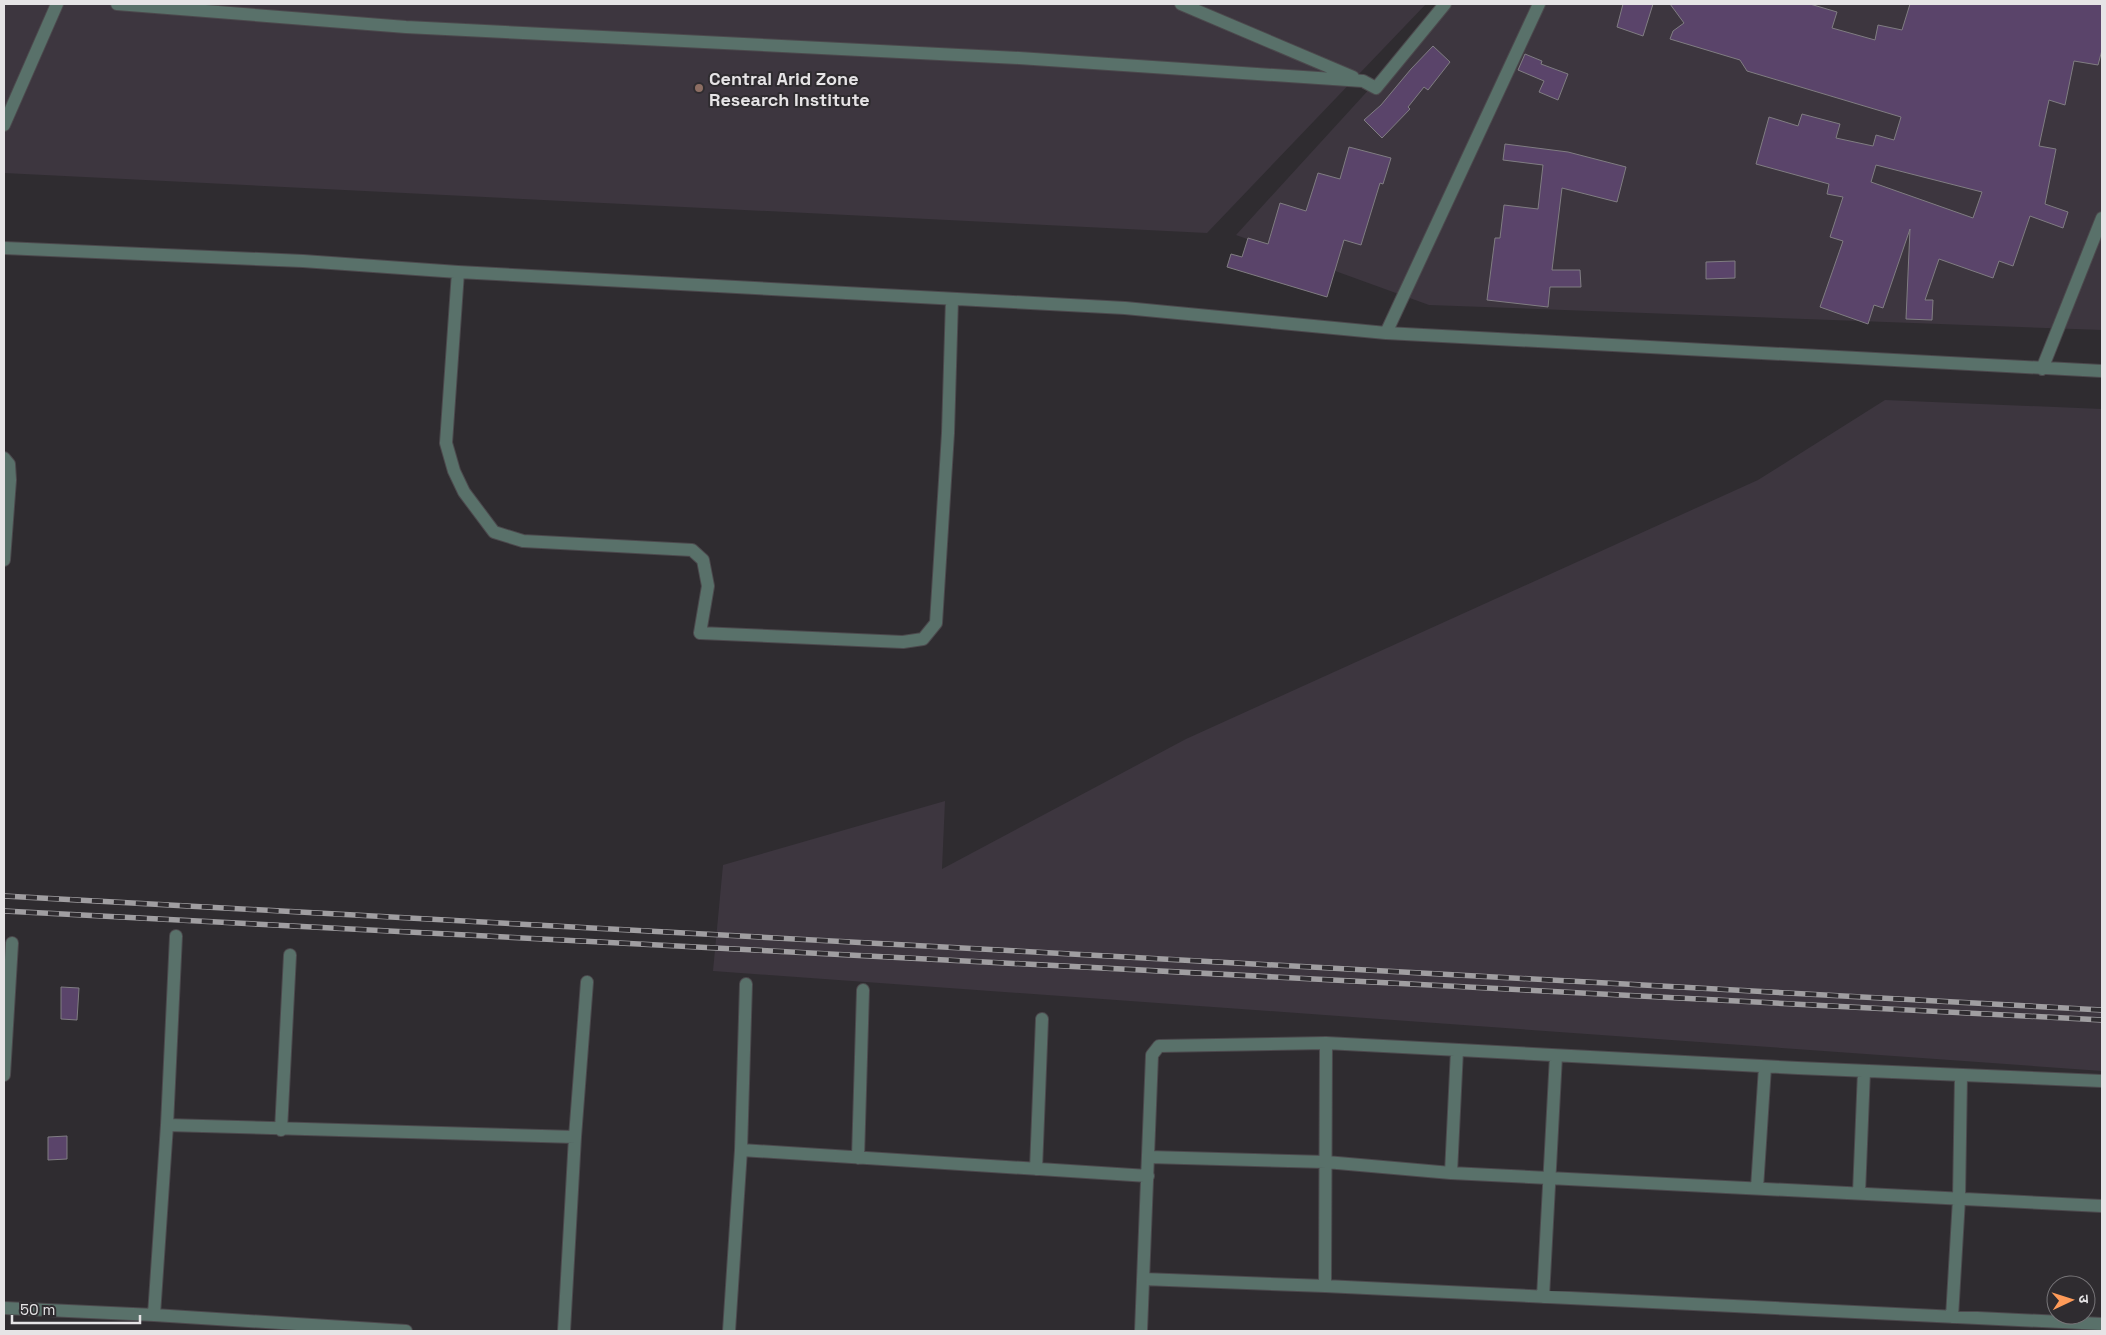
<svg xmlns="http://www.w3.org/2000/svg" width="2106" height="1335" font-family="'Space Grotesk','Noto Sans Devanagari',sans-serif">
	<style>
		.built { fill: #3d363f }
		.building { fill: #5a446a; stroke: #807d82; fill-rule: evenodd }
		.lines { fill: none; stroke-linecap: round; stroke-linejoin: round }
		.minor-casing { stroke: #4c494d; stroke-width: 14 }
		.minor { stroke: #59716a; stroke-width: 12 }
		.rail-casing { stroke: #a09ea1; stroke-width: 5.5 }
		.rail { stroke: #2f2c30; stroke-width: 4; stroke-dasharray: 11; stroke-linecap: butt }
		.education-dot { fill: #8d6e63; stroke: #2f2c30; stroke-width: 2 }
		.labels { text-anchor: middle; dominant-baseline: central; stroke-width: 4; stroke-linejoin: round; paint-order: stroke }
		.poi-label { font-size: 18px; font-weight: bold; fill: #e6e4e6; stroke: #2f2c30; text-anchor: start }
	</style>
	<rect width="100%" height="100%" fill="#2f2c30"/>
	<path class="built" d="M 4,4 L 1426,4 L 1207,233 L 4,173 Z
		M 1447,4 L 2102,4 L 2102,330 L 1429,305 L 1236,235 Z
		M 1885,400 L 2102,409 L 2102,1071 L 713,971 L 723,865 L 945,801 L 942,869 L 1186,739 L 1758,480 Z"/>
	<path class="building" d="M 1623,4 L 1653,4 L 1643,36 L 1617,27 Z
		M 1670,4 L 1810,4 L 1837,12 L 1832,28 L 1875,40 L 1878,25 L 1902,30 L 1910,4 L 2102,4 L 2102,50 L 2098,65 L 2074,61 L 2065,105 L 2049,100 L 2039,146 L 2056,149 L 2045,204 L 2068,212 L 2063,228 L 2030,216 L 2013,266 L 1999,261 L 1993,278 L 1939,259 L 1925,300 L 1933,300 L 1932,320 L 1906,319 L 1910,229 L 1883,308 L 1874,305 L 1868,324 L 1820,307 L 1843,241 L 1830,237 L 1843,197 L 1827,194 L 1829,184 L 1756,164 L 1769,117 L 1798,126 L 1802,114 L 1840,124 L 1836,138 L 1873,146 L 1876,135 L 1894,140 L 1901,117 L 1747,71 L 1740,60 L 1670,39 L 1673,31 L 1684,23 ZM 1876,165 L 1982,192 L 1973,218 L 1871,182 Z
		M 1433,46 L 1450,62 L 1428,90 L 1424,87 L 1408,107 L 1410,109 L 1382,138 L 1364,120 L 1381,105 L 1411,69 Z
		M 1525,54 L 1542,61 L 1541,64 L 1568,74 L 1558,100 L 1539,92 L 1544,81 L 1518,70 Z
		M 1505,144 L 1568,152 L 1626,167 L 1617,202 L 1562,188 L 1552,270 L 1580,270 L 1581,287 L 1550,287 L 1548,307 L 1487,300 L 1495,238 L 1500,238 L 1504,205 L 1538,209 L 1543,165 L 1503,160 Z
		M 1349,147 L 1391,158 L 1383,184 L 1380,183 L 1361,245 L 1344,240 L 1327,297 L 1227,267 L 1231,254 L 1242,257 L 1248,238 L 1268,244 L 1280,203 L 1306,211 L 1318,173 L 1340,179 Z
		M 1735,261 L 1735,278 L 1706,279 L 1706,262 Z
		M 61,987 L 79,988 L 77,1020 L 61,1019 Z
		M 67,1136 L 67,1159 L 48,1160 L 48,1137 Z"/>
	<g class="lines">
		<g class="minor-casing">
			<path id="minor" d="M 117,4 L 406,27 L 1019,58 L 1363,81 L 1376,88 L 1445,4
				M 1181,4 L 1353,77
				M 4,125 L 57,4
				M 4,248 L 303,261 L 458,272 L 1125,308 L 1386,333 L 2102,371
				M 458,272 L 446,443 L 454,471 L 464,492 L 494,532 L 523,541 L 692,550 L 703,560 L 708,586 L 700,633 L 903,642 L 923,639 L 936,623 L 948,433 L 952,299
				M 1386,333 L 1539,4
				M 2042,369 L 2102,218
				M 4,458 L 9,464 L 10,480 L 4,560
				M 4,1075 L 12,943
				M 167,1125 L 575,1137 L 564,1331
				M 281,1130 L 290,955
				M 575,1137 L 587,982
				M 741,1150 L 1148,1176
				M 1149,1157 L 1326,1162 L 1451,1173 L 2102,1206
				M 858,1158 L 863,990
				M 1036,1169 L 1042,1019
				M 1451,1173 L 1457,1050
				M 1757,1188 L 1765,1067
				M 1859,1193 L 1864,1071
				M 1143,1279 L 1325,1286 L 2102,1324
				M 1325,1286 L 1326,1043
				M 1543,1297 L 1556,1056
				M 4,1308 L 154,1315 L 406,1331
				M 154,1315 L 167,1125 L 176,936
				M 1952,1317 L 1959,1199 L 1961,1075
				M 729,1331 L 741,1150 L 746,984
				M 1141,1331 L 1152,1055 L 1159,1046 L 1326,1043 L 1798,1068 L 2102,1081"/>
		</g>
		<use href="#minor" class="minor"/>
		<g class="rail-casing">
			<path id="rail" d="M 4,896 L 2102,1010
				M 4,911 L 2102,1020"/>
		</g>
		<use href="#rail" class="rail"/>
	</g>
	<circle class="education-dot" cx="699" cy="88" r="5"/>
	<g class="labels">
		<g class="poi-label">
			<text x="709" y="78">Central Arid Zone<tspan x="709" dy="21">Research Institute</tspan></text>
		</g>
	</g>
	<rect width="2106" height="1335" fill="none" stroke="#e6e4e6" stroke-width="10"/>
	<g transform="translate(2071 1300) rotate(86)"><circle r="24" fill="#2f2c30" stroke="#787679"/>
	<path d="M0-4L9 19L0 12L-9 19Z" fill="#fe9b59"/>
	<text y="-8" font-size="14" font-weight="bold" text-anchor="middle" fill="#e6e4e6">उ</text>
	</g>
	<path d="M12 1315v8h128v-8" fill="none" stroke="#e6e4e6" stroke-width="2.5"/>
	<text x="20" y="1315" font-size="15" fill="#e6e4e6" stroke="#2f2c30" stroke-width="4" paint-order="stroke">50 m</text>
</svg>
